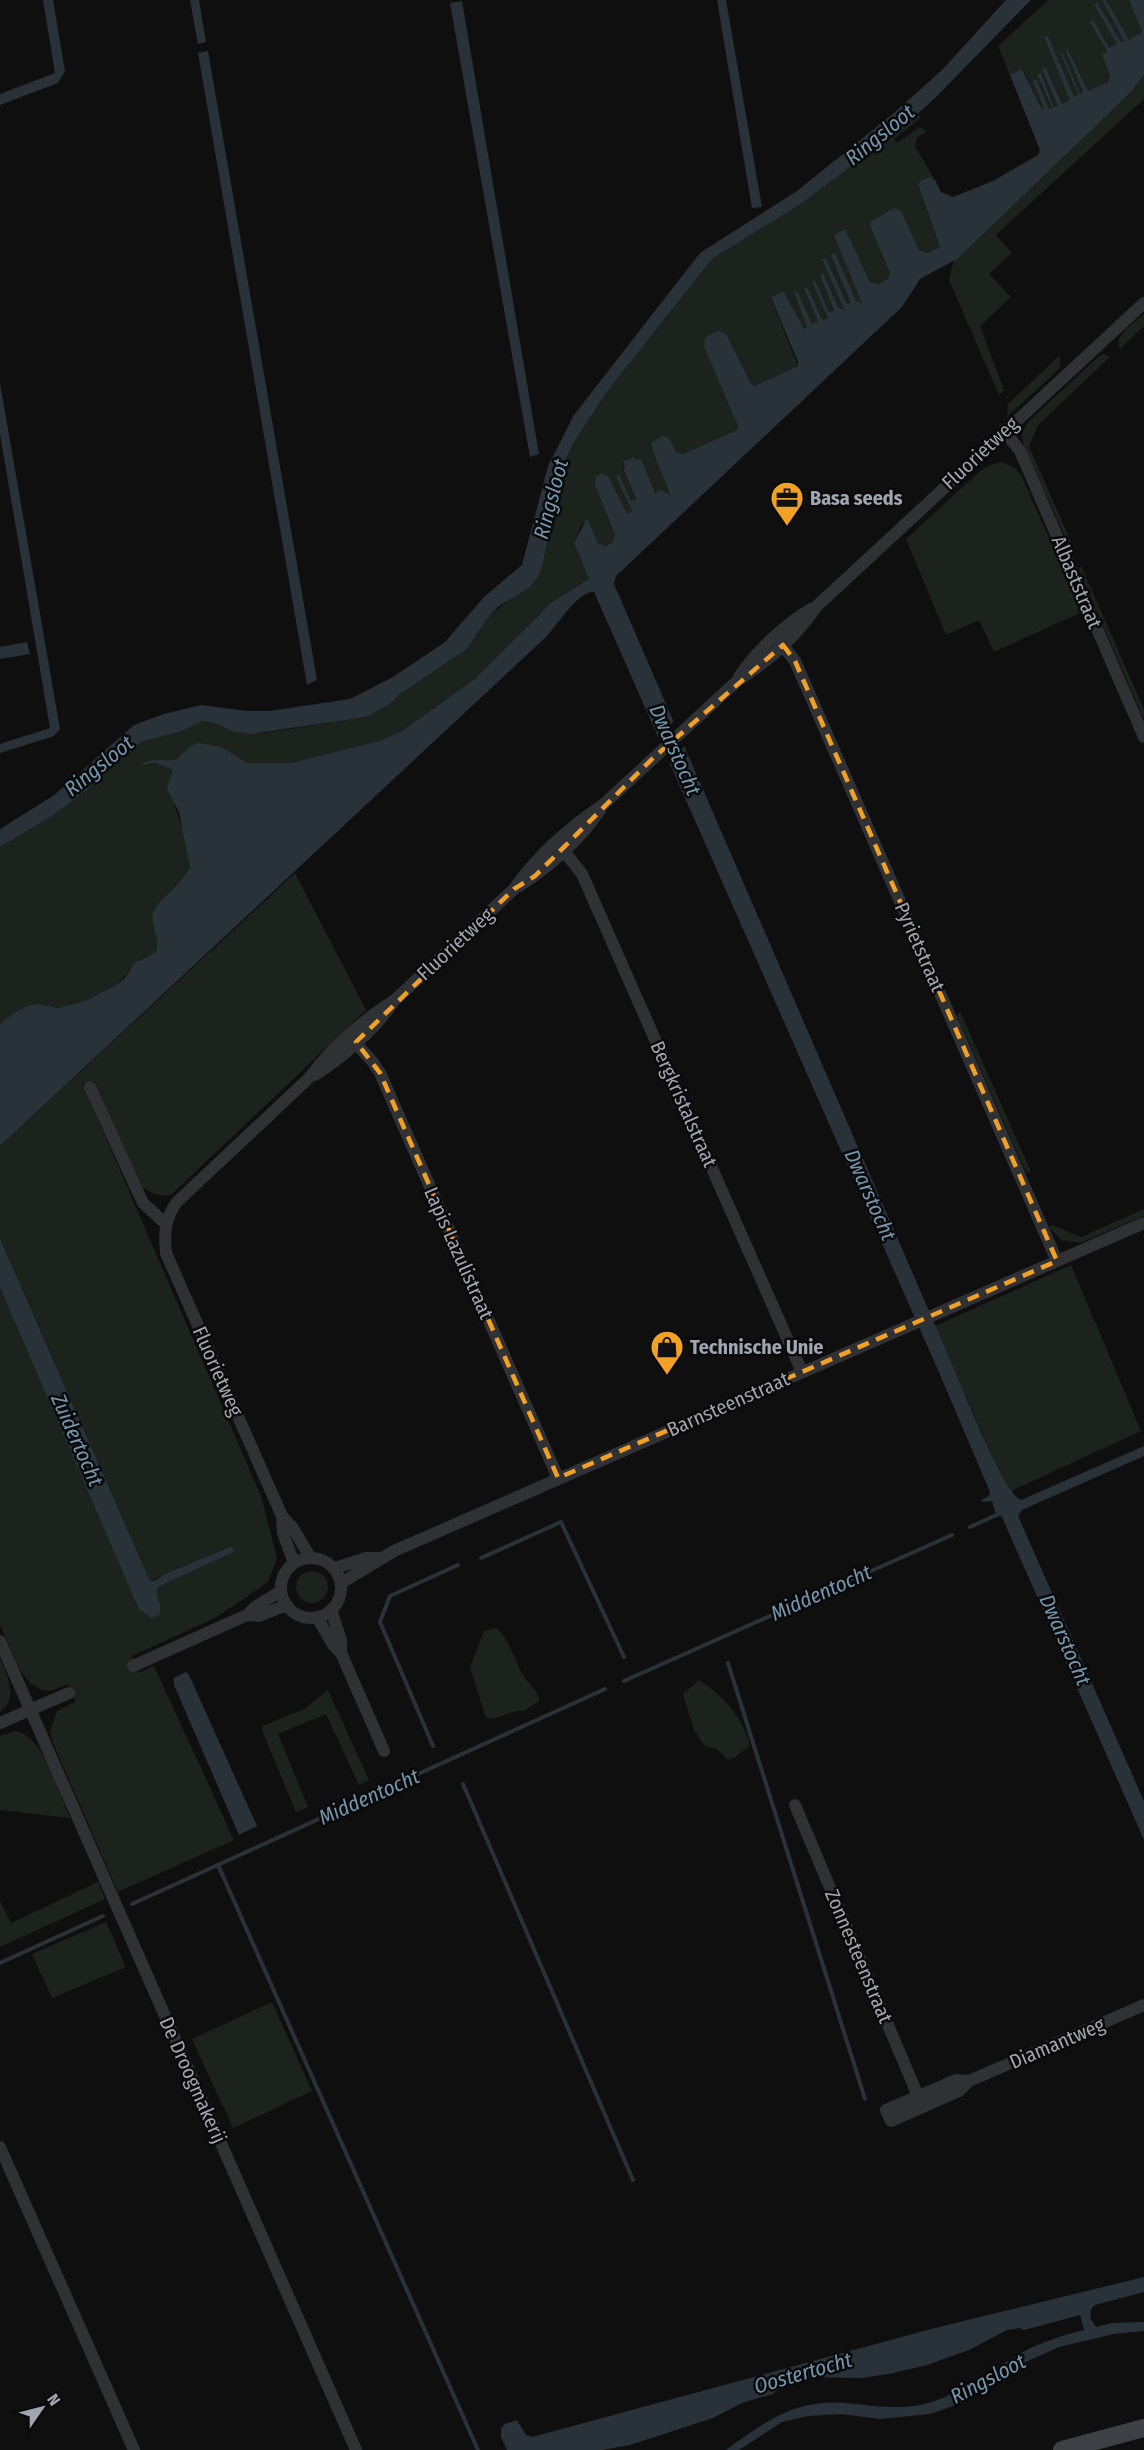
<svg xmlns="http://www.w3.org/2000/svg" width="1144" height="2450" font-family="'Fira Sans Condensed',sans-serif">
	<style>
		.green { fill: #1b231c }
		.water { fill: #293238 }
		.pier { fill: #0f0f10 }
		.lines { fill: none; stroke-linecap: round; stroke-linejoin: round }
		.stream { stroke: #293238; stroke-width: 4 }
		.street { stroke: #303135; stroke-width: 12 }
		.secondary { stroke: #3e4045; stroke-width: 18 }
		.marked { fill: none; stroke: #f2a125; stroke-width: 4.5; stroke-dasharray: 12 8; stroke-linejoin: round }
		.labels { text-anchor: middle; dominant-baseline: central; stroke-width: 5; stroke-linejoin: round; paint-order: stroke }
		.street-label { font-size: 20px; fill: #a0a6b1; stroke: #0a0a0b }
		.poi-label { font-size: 20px; font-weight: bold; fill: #a0a6b1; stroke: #0a0a0b; text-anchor: start }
		.water-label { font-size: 21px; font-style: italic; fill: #7597ae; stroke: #0a0a0b }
	</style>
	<rect width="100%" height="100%" fill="#0f0f10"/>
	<path class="green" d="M 1048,0 L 1102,0 L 1124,41 L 1121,42 L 1097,2 L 1094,3 L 1117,44 L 1109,48 L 1094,21 L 1107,51 L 1102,55 L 1110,76 L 1108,82 L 1088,91 L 1069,50 L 1066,50 L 1083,93 L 1080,94 L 1062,53 L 1060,53 L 1078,96 L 1074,98 L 1048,36 L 1044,38 L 1071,100 L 1062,104 L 1046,68 L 1043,70 L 1059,106 L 1055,108 L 1041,73 L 1037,74 L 1052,109 L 1049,110 L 1036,80 L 1034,81 L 1045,108 L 1042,111 L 1023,69 L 1010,75 L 998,46 Z
		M 1106,0 L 1129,0 L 1142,32 L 1128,40 Z
		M 1144,75 L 1144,99 L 996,235 L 1012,253 L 989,274 L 1011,297 L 980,326 L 1004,390 L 999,395 L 949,280 L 954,260 L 1131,92 Z
		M 918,114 L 921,118 L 894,139 L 897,143 L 920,127 L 927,131 L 917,138 L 915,146 L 935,180 L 930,177 L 921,180 L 918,184 L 940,247 L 928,253 L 918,250 L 894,208 L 871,221 L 870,226 L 890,273 L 888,279 L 877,284 L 870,282 L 845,230 L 835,235 L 863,303 L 856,301 L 831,255 L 852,302 L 847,304 L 826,258 L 823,260 L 846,311 L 838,307 L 820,275 L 834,310 L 829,312 L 815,280 L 812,282 L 828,318 L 822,320 L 806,288 L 804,290 L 818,321 L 812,325 L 797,292 L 794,294 L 807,327 L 803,329 L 785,291 L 771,298 L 798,366 L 755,386 L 751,384 L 737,430 L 683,454 L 676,452 L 670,439 L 652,449 L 670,495 L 661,492 L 655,493 L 637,460 L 632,456 L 629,460 L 625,458 L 623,470 L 636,499 L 631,501 L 619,474 L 617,476 L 632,512 L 627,514 L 609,477 L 595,485 L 615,535 L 613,542 L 606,546 L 598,543 L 587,519 L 581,526 L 574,543 L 589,579 L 587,582 L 539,614 L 495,662 L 476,678 L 402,731 L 379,741 L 291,763 L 247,763 L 222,747 L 188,748 C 184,752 179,759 173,760 C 161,763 152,755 141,766 L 162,763 L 171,769 L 175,806 L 184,835 L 190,868 C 186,873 183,879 179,884 C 170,895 154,902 153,918 C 153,930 161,940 156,952 L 140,960 L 116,985 L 85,1001 L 58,1008 L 38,1004 L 0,1024 L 0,847 L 52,816 L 86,791 L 125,753 L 143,741 L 180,732 L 201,721 L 217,724 L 231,731 L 263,733 L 367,717 L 390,704 L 400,694 L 467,649 L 490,615 L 537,578 L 542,566 L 554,511 L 557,477 L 574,442 L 606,393 L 712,259 L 801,204 Z
		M 1144,314 L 1144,326 L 1120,349 C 1112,336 1135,323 1144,314 Z
		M 1104,354 L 1110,357 L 1038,425 L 1029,446 L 1071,542 L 1068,543 L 1023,444 L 1022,433 L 1028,422 L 1099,356 Z
		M 1060,355 L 1060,368 L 1007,417 L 1008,404 Z
		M 1001,462 L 1014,467 L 1021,475 L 1082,612 L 994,652 L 979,620 L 946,635 L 906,539 L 980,471 L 990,465 Z
		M 1081,566 L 1144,709 L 1144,720 L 1079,570 Z
		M 295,873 L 366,1010 L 171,1195 C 157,1196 150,1194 139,1184 L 94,1081 L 83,1085 L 261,1496 L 277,1558 L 268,1582 L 215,1618 L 132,1656 L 138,1673 L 154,1666 L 234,1840 L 118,1892 L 53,1743 L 50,1732 L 57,1711 L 76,1702 L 68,1684 L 51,1691 L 42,1690 L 31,1684 L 20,1670 L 0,1625 L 0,1288 L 139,1609 L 157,1594 L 158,1587 L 234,1552 L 231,1546 L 150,1581 L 0,1237 L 0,1146 Z
		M 960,1011 L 1031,1172 L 1029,1173 L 1025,1170 L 957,1016 Z
		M 1144,1209 L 1144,1216 L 1080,1243 L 1061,1240 L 1049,1227 L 1052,1225 L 1081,1237 Z
		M 1071,1265 L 1141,1431 L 1011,1491 L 995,1462 L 935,1326 Z
		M296 1587a16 16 0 1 1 32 0a16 16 0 1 1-32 0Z
		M 496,1628 C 511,1640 514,1661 524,1677 C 531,1687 535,1686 540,1700 L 524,1711 C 510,1709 500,1721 486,1718 L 470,1667 L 484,1631 Z
		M 0,1658 C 7,1674 19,1700 0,1712 Z
		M 699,1680 C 725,1698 741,1714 750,1745 L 737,1756 L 728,1760 L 717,1749 L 705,1746 L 694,1730 L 683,1694 Z
		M 328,1690 L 369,1780 L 359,1785 L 326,1714 L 278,1734 L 308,1807 L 296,1812 L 263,1733 L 262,1726 L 304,1709 Z
		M 14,1731 C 43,1733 59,1794 70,1818 L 0,1810 L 0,1736 Z
		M 98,1882 L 105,1899 L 0,1947 L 0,1901 L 11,1923 Z
		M 106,1922 L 126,1967 L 52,1998 L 32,1954 Z
		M 272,2002 L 312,2091 L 233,2128 L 192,2039 Z"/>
	<path class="water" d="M 43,0 L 53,0 L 65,71 L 58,83 L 0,105 L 0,94 L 55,73 Z
		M 190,0 L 199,0 L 206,42 L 198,44 Z
		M 717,0 L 726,0 L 762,207 L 752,208 Z
		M 1006,0 L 1031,0 L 936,97 L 909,122 L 801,204 L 712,259 L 606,393 L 574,442 L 557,477 L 554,511 L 542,567 L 537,578 L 529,588 L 499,606 L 490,615 L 467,649 L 400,694 L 390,704 L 367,717 L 250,734 L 231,731 L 217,724 L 202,721 L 180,732 L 143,741 L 125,753 L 86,791 L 52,816 L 0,847 L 0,829 L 53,796 L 134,725 L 164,714 L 201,705 L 247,711 L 269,711 L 350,699 L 393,677 L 445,642 L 484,597 L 522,565 L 548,466 L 574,415 L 700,253 L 797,191 L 895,112 L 942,70 Z
		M 1102,0 L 1106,0 L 1129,40 L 1142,32 L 1129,0 L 1144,0 L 1144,75 L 1131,92 L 957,259 L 920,279 L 902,307 L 616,576 L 614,584 L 955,1371 C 964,1392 1005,1495 1021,1500 L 1144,1446 L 1144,1456 L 1022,1510 L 1018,1516 L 1144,1801 L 1144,1840 L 1002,1517 L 995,1512 L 992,1501 L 983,1502 L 981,1500 L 989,1496 L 990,1492 L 941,1377 L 594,592 C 578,591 558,624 546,637 L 0,1146 L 0,1024 L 16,1012 L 29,1006 L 38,1004 L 58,1008 L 85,1001 L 116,985 L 124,979 L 135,963 L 156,952 C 161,939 150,926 153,913 C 157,901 171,893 178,884 C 183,879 186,873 190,868 L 179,812 L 167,789 L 172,772 L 171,769 L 156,763 L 140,766 C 152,755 163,763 177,759 L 188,748 L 197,743 L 222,747 L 247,763 L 291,763 L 379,741 L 402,731 L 476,678 L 551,603 L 589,579 L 574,543 L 587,518 L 598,543 L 606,546 L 613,542 L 615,535 L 595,485 L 596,476 L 602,473 L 609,477 L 627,514 L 632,511 L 616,476 L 619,474 L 631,501 L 636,499 L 623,469 L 625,468 L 623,460 L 631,459 L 632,456 L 637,460 L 641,459 L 655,493 L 660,490 L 670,495 L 652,449 L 652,442 L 663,436 L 670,439 L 676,452 L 683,454 L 737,430 L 738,426 L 704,346 L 705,337 L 719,331 L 726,334 L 751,384 L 755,386 L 798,366 L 798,362 L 771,297 L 784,291 L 804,329 L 807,327 L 794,293 L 797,291 L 812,324 L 818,321 L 804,289 L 807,287 L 822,320 L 828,318 L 812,282 L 815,280 L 829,312 L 834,310 L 820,275 L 823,273 L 838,307 L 845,311 L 822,259 L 826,258 L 847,304 L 851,303 L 831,255 L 835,253 L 856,301 L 862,303 L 834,235 L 845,229 L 870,282 L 878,284 L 888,279 L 890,273 L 870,226 L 871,221 L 894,208 L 901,211 L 919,250 L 928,253 L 940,247 L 918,184 L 921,180 L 930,177 L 935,180 L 941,192 L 953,197 L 993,181 L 1038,155 L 1040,150 L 1010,75 L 1022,69 L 1042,110 L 1044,108 L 1033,81 L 1036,79 L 1049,109 L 1052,108 L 1037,74 L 1041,73 L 1054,107 L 1058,106 L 1042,69 L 1046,68 L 1062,104 L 1070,100 L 1044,37 L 1048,36 L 1074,97 L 1078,95 L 1060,53 L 1062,52 L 1080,94 L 1083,92 L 1066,51 L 1068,49 L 1088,91 L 1108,82 L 1110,76 L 1102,55 L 1107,51 L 1090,22 L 1094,21 L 1109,48 L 1117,44 L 1094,4 L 1097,2 L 1121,42 L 1124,41 Z
		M 462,1 L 539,454 L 530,457 L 450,3 Z
		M 208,51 L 317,680 L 307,685 L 198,53 Z
		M 0,383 L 60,729 L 54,736 L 0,753 L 0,744 L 50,728 L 0,434 Z
		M 27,642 L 30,654 L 0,659 L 0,647 Z
		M 0,1238 L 150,1581 L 156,1580 L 163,1575 L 232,1546 L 234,1552 L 158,1587 C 154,1597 164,1605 159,1615 L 151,1618 L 139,1609 L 134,1598 L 0,1288 Z
		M 186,1672 L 189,1675 L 257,1826 L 239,1835 L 174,1685 L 174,1678 Z
		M 1144,2277 L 1144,2292 L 1095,2305 L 1091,2309 L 1090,2318 L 1096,2327 L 1112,2323 L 1144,2322 L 1144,2331 L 1114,2334 L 1059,2347 L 1017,2366 L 964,2402 L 930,2414 L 880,2419 L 841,2414 L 808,2416 L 782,2422 L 739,2450 L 726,2450 C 765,2422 794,2399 846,2403 C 875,2406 903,2411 932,2402 C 963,2392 988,2372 1016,2356 C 1037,2343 1061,2336 1084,2330 L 1080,2315 L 1024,2330 L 1019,2328 L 1007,2330 L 969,2350 L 927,2365 L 889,2374 L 861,2378 L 804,2377 L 786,2383 L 773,2394 L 742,2403 L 713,2418 L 630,2445 L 602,2450 L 507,2450 L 501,2437 L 501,2428 L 505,2424 L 517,2420 L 526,2435 L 532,2437 L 935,2328 Z"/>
	<path class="pier" d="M 676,719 L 687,744 L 667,763 L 656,739 Z"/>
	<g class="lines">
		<path class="stream" d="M 970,1527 L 1003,1512
			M 481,1558 L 561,1522 L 624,1657
			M 728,1663 L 865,2099
			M 624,1681 L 952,1535
			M 433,1746 L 380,1622 L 390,1596 L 458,1565
			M 463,1784 L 633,2180
			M 218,1865 L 478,2450
			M 132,1904 L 605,1689
			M 0,1963 L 103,1916"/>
		<path class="street" d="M 1004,430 L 1020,451 L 1144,737
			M 776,637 L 795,661 L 1057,1261
			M 739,677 C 756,651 786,623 813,608
			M 557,842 L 582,874 L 802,1372
			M 519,886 C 547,869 582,838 600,810
			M 349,1036 L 372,1061 L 380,1073 L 558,1478
			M 315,1075 C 341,1059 375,1029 392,1004
			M 90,1087 L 143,1203 L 166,1224
			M 282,1516 L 293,1528 L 310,1557
			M281 1588a30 30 0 1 1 60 0a30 30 0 1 1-60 0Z
			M 294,1563 L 283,1533 L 282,1516 L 166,1253 C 164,1233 165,1218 177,1202 L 309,1078 C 332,1047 363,1020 396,999 L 514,889 C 537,856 570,827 604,804 L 737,681 C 768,662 797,635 818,605 L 1144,303
			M 335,1568 L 366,1558 L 380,1558
			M 341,1583 L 394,1551 L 1144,1223
			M 331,1610 L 341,1640 L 341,1653 L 384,1751
			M 247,1615 L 259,1616 L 287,1605
			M 317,1617 L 333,1645 L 341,1653
			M 0,1641 L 356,2450
			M 133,1666 L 247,1615 L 255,1607 L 281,1591
			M 0,1723 L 69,1693
			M 795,1805 L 921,2103
			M 969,2081 L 956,2080 L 886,2110 L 891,2121 L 959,2091 L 969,2081 L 1144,2005
			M 0,2147 L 134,2450"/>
		<path class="secondary" d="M 1062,2450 L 1144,2428"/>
	</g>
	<path class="marked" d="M 783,645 L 795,661 L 1057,1261 L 558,1478 L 380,1073 L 356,1042 L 514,889 L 535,876 L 653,758 Z"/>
	<defs>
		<g id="office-pin" transform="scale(1.725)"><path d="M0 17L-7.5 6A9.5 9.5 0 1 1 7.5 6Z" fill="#f2a125" stroke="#0a0a0b"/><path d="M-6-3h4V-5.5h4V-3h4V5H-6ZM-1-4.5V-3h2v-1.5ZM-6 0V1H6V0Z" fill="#111"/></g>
		<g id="shop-pin" transform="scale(1.725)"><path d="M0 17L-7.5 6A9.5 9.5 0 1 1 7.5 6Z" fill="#f2a125" stroke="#0a0a0b"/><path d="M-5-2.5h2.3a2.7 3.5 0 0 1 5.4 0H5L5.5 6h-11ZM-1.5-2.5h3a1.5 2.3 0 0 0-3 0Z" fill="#111"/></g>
	</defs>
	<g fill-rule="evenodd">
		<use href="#office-pin" x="787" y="498"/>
		<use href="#shop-pin" x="667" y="1347"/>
	</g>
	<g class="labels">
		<g class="street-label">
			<text transform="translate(980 453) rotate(-43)">Fluorietweg</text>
			<text transform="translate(1077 582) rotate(67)">Albaststraat</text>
			<text transform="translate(455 944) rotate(-43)">Fluorietweg</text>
			<text transform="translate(920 947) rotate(66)">Pyrietstraat</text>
			<text transform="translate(684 1104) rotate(66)">Bergkristalstraat</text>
			<text transform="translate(459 1253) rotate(66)">Lapis Lazulistraat</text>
			<text transform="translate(218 1371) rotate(66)">Fluorietweg</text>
			<text transform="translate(728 1404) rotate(-24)">Barnsteenstraat</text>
			<text transform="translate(859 1956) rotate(67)">Zonnesteenstraat</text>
			<text transform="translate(1057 2043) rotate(-23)">Diamantweg</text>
			<text transform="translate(193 2080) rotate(66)">De Droogmakerij</text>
		</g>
		<g class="poi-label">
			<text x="810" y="498">Basa seeds</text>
			<text x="690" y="1347">Technische Unie</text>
		</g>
		<g class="water-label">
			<text transform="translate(880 135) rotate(-39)">Ringsloot</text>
			<text transform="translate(551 499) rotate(-75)">Ringsloot</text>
			<text transform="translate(675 750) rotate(66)">Dwarstocht</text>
			<text transform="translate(99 766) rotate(-39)">Ringsloot</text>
			<text transform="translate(870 1195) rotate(66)">Dwarstocht</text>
			<text transform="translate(77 1440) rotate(66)">Zuidertocht</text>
			<text transform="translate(821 1593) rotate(-24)">Middentocht</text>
			<text transform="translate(1065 1640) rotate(66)">Dwarstocht</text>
			<text transform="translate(369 1797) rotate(-24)">Middentocht</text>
			<text transform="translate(803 2373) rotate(-16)">Oostertocht</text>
			<text transform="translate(988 2379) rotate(-28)">Ringsloot</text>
		</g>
	</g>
	<g transform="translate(42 2408) rotate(55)" stroke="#0a0a0b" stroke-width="4.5" paint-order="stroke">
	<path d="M0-4.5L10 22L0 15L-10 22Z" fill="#a0a6b1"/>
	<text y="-9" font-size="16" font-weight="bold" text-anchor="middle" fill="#a0a6b1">N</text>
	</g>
</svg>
